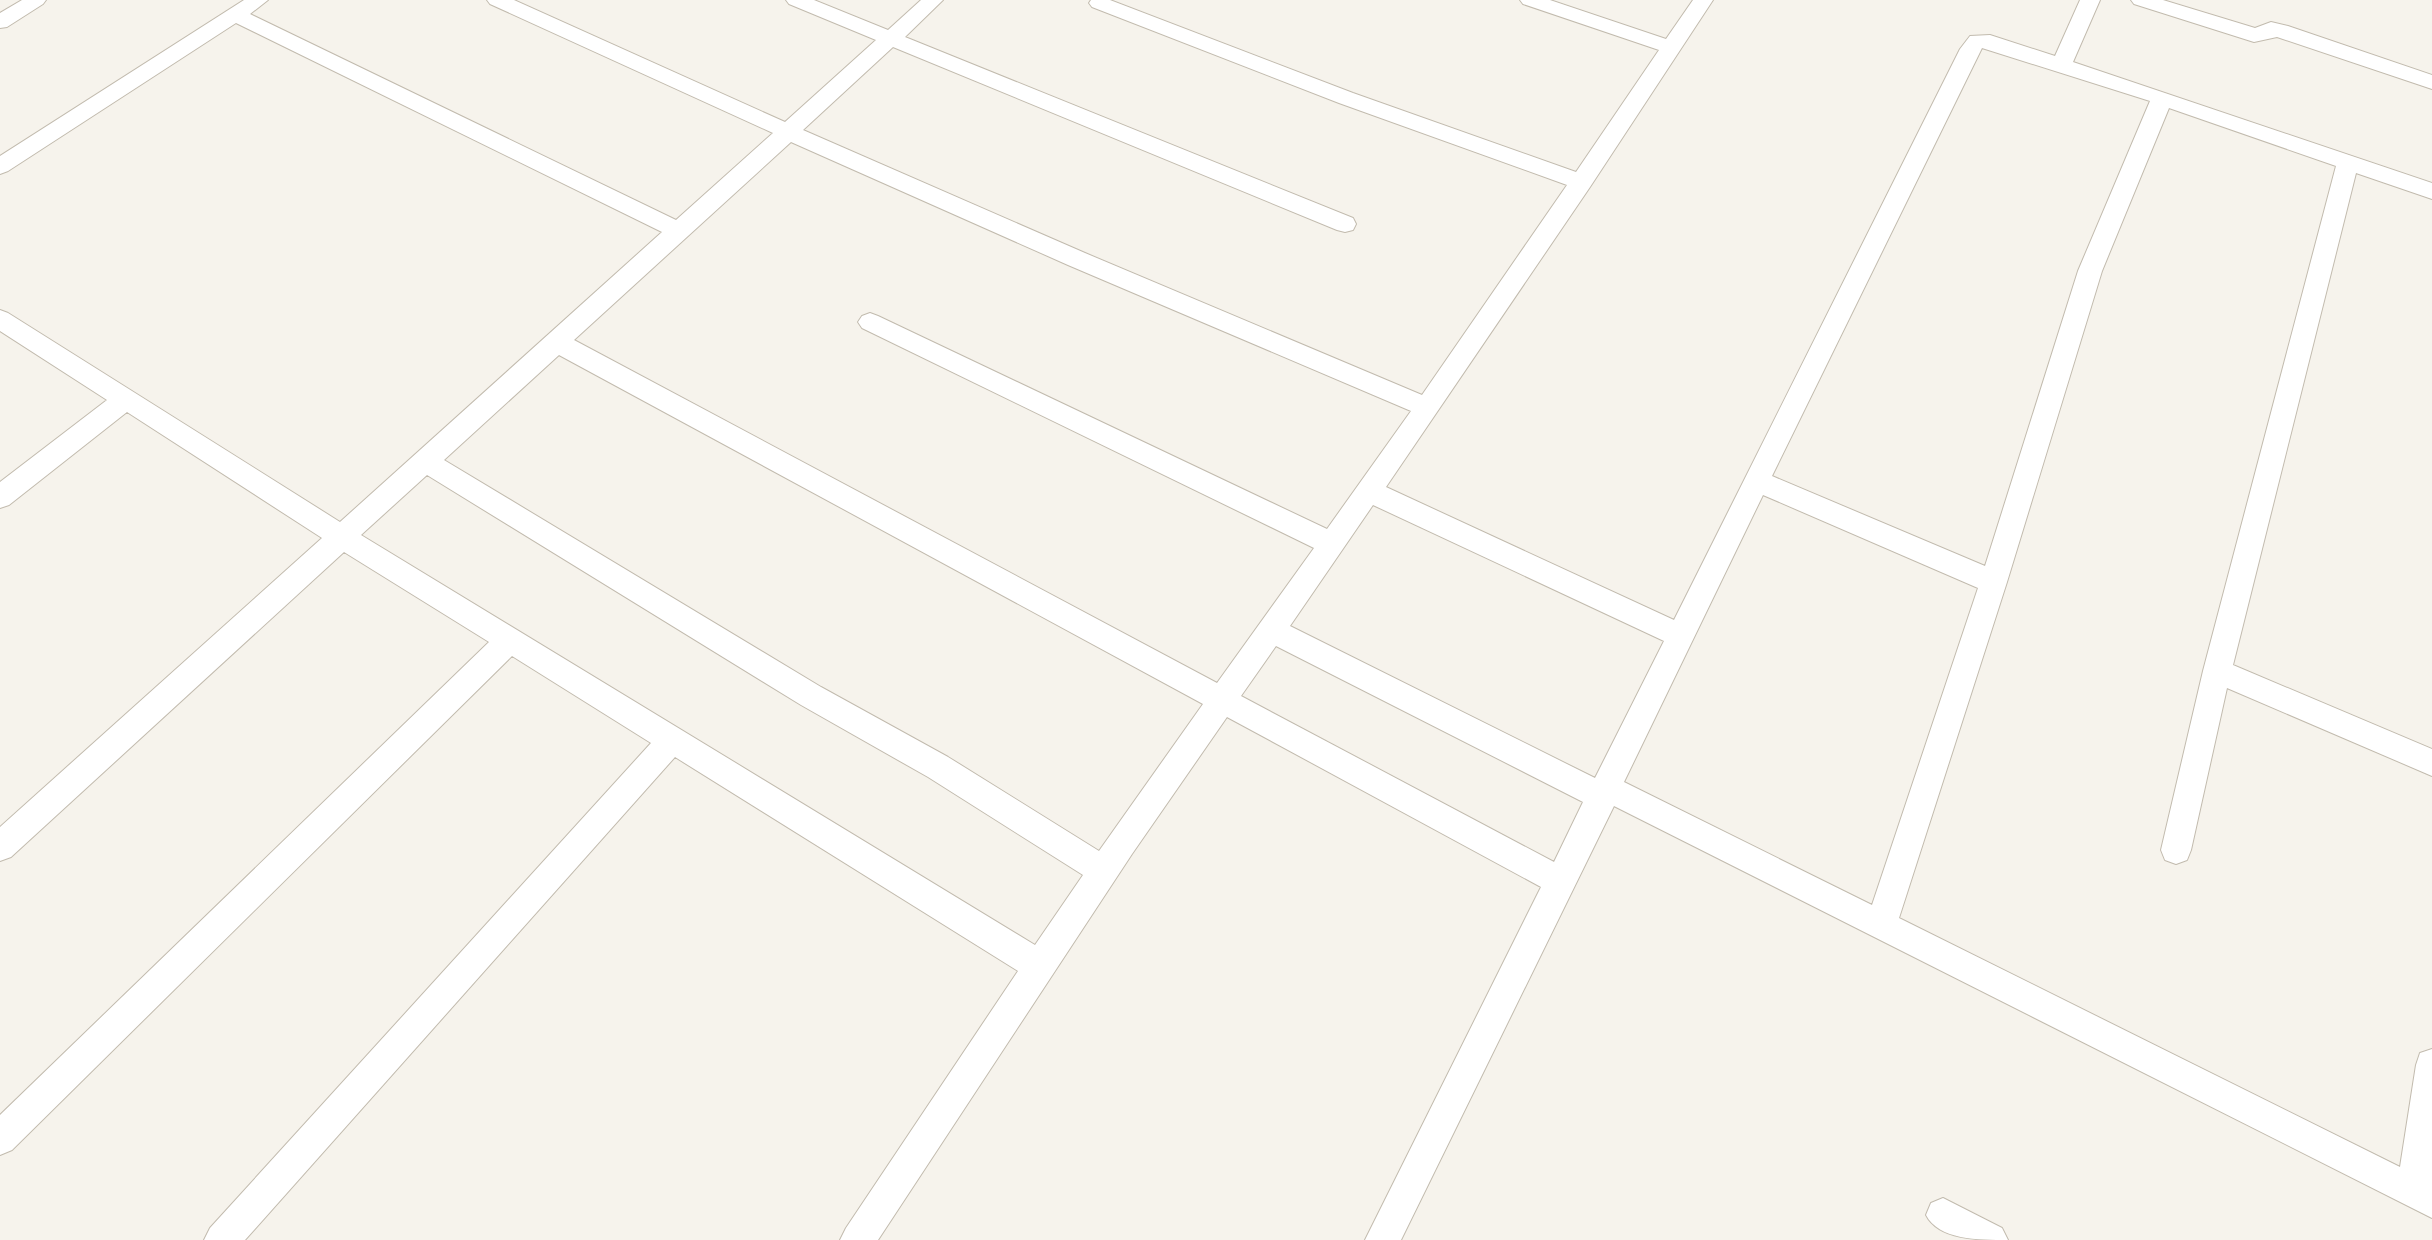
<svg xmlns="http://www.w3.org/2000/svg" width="2432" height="1240" font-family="'Fira Sans',sans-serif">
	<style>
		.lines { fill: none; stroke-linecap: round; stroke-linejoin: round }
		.minor-casing { stroke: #c2bbae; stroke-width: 2 }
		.minor { fill: #fff; fill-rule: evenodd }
	</style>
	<rect width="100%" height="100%" fill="#f6f3ec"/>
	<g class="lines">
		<g class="minor-casing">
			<path id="minor" d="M 22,0 L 46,0 L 43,4 L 7,27 L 0,28 L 0,13 Z
				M 244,0 L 268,0 L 250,14 L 676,220 L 773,133 L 490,4 L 487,0 L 514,0 L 785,122 L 876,40 L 789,4 L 786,0 L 814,0 L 888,30 L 921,0 L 943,0 L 905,37 L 1353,218 L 1356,224 L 1353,230 L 1345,232 L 1337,230 L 893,47 L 803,130 L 1085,253 L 1422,395 L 1567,185 L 1339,103 L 1092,7 L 1089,3 L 1091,0 L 1110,0 L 1353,93 L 1576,172 L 1659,50 L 1523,4 L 1520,0 L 1550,0 L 1666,39 L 1693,0 L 1713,0 L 1590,187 L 1386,487 L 1674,620 L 1960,49 L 1970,36 L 1990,35 L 2055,56 L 2080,0 L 2100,0 L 2073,62 L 2432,183 L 2432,199 L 2356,173 L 2233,665 L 2432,749 L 2432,776 L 2227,688 L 2191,850 L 2187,860 L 2176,864 L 2165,860 L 2161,850 L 2203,671 L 2336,166 L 2169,108 L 2102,271 L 2007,582 L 1899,918 L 2400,1167 L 2416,1065 L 2420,1053 L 2432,1049 L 2432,1218 L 1614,806 L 1401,1240 L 1365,1240 L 1541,887 L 1227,717 L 1132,854 L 878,1240 L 840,1240 L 846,1228 L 1018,971 L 675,757 L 245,1240 L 204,1240 L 210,1228 L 651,743 L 512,656 L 12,1150 L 0,1155 L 0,1115 L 489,642 L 344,552 L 11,857 L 0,861 L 0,827 L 322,538 L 127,412 L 9,505 L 0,508 L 0,482 L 107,400 L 0,331 L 0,310 L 8,313 L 340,522 L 662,232 L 236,23 L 8,171 L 0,174 L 0,156 ZM 1982,48 L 2150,101 L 2078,271 L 1985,566 L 1772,476 ZM 791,142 L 1068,265 L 1411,411 L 1327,529 L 878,316 L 870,313 L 862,316 L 858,322 L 862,328 L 1314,548 L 1217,683 L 574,340 ZM 559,355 L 1203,704 L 1099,851 L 948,757 L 821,687 L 444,460 ZM 427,475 L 801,705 L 928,777 L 1083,875 L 1035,945 L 361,535 ZM 1763,495 L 1978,588 L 1872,905 L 1624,782 ZM 1373,505 L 1664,641 L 1595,778 L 1290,626 ZM 1276,646 L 1583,802 L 1554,862 L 1241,696 Z
				M 2131,0 L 2163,0 L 2255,28 L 2271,22 L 2288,26 L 2432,75 L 2432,89 L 2277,37 L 2254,42 L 2134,4 Z
				M 1943,1198 L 2002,1228 L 2008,1240 C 1978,1240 1939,1240 1926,1215 L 1931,1203 Z"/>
		</g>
		<use href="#minor" class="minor"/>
	</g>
</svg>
